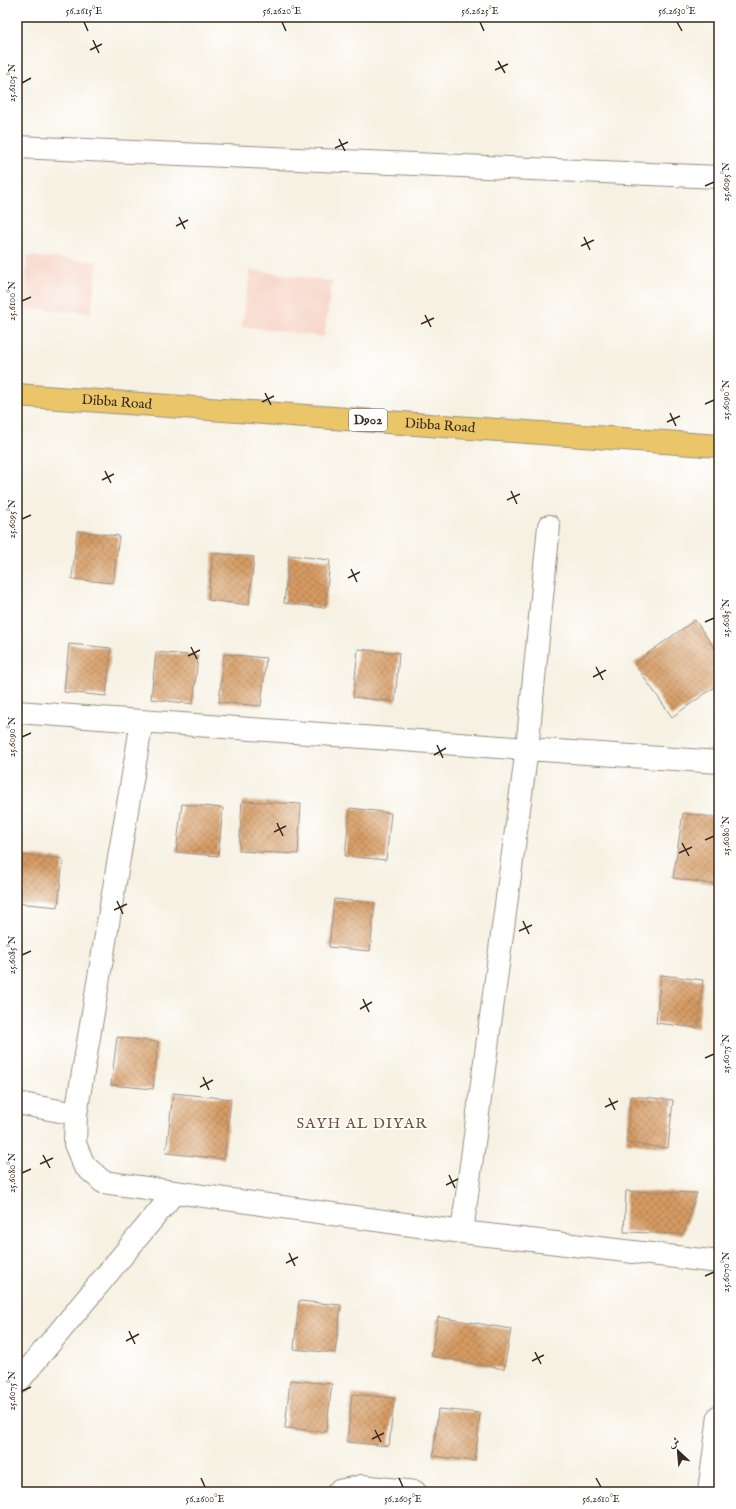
<svg xmlns="http://www.w3.org/2000/svg" width="736" height="1509" font-family="'IM FELL English',Amiri,serif">
	<style>
		.built { fill: #f6d2c3 }
		.building { fill: url(#building-cross-hatch) }
		.lines { fill: none; stroke-linecap: round; stroke-linejoin: round }
		.minor-casing { stroke: #988e80; stroke-width: 24 }
		.primary-casing { stroke: #988e80; stroke-width: 24 }
		.minor { stroke: #fff; stroke-width: 22 }
		.primary { stroke: #eac669; stroke-width: 22 }
		.ticks { fill: none; stroke: #3b2a1e; stroke-width: 1.5 }
		.labels { text-anchor: middle; dominant-baseline: central; stroke-width: 3; stroke-linejoin: round; paint-order: stroke }
		.shield { fill: #fff; stroke: #766a62; stroke-width: 1 }
		.shield-label { font-size: 13px; font-weight: bold; fill: #3b2a1e }
		.street-label { font-size: 14px; fill: #3b2a1e; stroke: #fff }
		.neighbourhood-label { font-size: 15px; letter-spacing: 1px; fill: #715236; stroke: #fff }
		.neatline { fill: none; stroke: #3b2a1e; stroke-width: 1.5 }
		.ticks-label { font-size: 10px; text-anchor: middle; fill: #3b2a1e }
	</style>
	<defs>
		<pattern id="building-cross-hatch" width="8" height="8" patternUnits="userSpaceOnUse"><rect width="8" height="8" fill="#d69b63"/><path d="M0 0l8 8M0 8l8-8" fill="none" stroke="#af7f51"/></pattern>
	</defs>
	<rect width="100%" height="100%" fill="#fff"/>
	<filter id="ink" filterUnits="userSpaceOnUse"><feTurbulence type="fractalNoise" baseFrequency=".025" numOctaves="2"/><feDisplacementMap in="SourceGraphic" scale="8" xChannelSelector="R" yChannelSelector="G"/><feConvolveMatrix kernelMatrix="1 2 1 2 8 2 1 2 1" color-interpolation-filters="sRGB"/></filter>
	<filter id="wash" filterUnits="userSpaceOnUse"><feTurbulence type="fractalNoise" baseFrequency=".012" numOctaves="4" result="noise"/><feDisplacementMap in="SourceGraphic" scale="16" xChannelSelector="R" yChannelSelector="G"/><feGaussianBlur stdDeviation="0.9" result="paint"/><feColorMatrix in="noise" values="0 0 0 0 0 0 0 0 0 0 0 0 0 0 0 0 0 1.4 0 .05"/><feComposite in="paint" operator="in"/></filter>
	<g filter="url(#wash)">
		<rect width="100%" height="100%" fill="#f6f1e2"/>
		<path class="built" d="M 27,256 L 97,262 L 91,312 L 25,309 Z
			M 250,270 L 332,281 L 324,337 L 242,326 Z"/>
		<g id="blocks">
			<path class="building" d="M 77,531 L 119,536 L 113,583 L 72,579 Z
				M 213,553 L 254,557 L 249,605 L 208,600 Z
				M 289,555 L 330,560 L 325,608 L 284,603 Z
				M 695,620 L 719,655 L 719,684 L 672,717 L 634,663 Z
				M 69,644 L 111,648 L 106,696 L 64,692 Z
				M 358,649 L 399,653 L 395,702 L 353,697 Z
				M 156,652 L 198,656 L 193,704 L 151,699 Z
				M 224,654 L 266,658 L 261,706 L 219,702 Z
				M 242,801 L 301,804 L 298,854 L 239,851 Z
				M 182,804 L 223,808 L 218,856 L 176,852 Z
				M 350,808 L 391,813 L 386,860 L 345,856 Z
				M 683,813 L 719,818 L 719,885 L 673,878 Z
				M 21,855 L 63,859 L 58,907 L 17,903 Z
				M 334,899 L 375,903 L 370,951 L 329,947 Z
				M 661,975 L 703,980 L 698,1028 L 656,1023 Z
				M 117,1037 L 158,1042 L 153,1089 L 111,1085 Z
				M 173,1093 L 231,1099 L 224,1159 L 166,1153 Z
				M 631,1096 L 673,1100 L 668,1148 L 626,1143 Z
				M 626,1191 L 697,1193 L 683,1234 L 624,1232 Z
				M 299,1301 L 341,1305 L 335,1353 L 294,1349 Z
				M 438,1317 L 511,1329 L 504,1369 L 431,1356 Z
				M 290,1380 L 332,1384 L 326,1432 L 285,1428 Z
				M 352,1394 L 394,1398 L 389,1446 L 347,1442 Z
				M 438,1409 L 480,1413 L 475,1461 L 433,1456 Z"/>
		</g>
	</g>
	<g filter="url(#ink)">
		<use href="#blocks" fill-opacity="0" stroke="#988e80" stroke-width="1"/>
		<g class="lines">
			<g class="minor-casing">
				<path id="minor" d="M 17,147 L 719,177
					M 549,526 L 527,749 L 719,762
					M 17,712 L 527,749 L 462,1232
					M 142,721 L 76,1114 L 75,1144 L 84,1165 L 103,1182 L 462,1232 L 719,1262
					M 17,1103 L 76,1114
					M 17,1383 L 175,1192
					M 338,1492 L 339,1491 L 362,1486 L 415,1492
					M 709,1492 L 719,1416"/>
			</g>
			<g class="primary-casing">
				<g id="primary">
					<path id="s1" d="M 17,395 L 719,446"/>
				</g>
			</g>
			<use href="#minor" class="minor"/>
			<use href="#primary" class="primary"/>
		</g>
	</g>
	<path class="ticks" d="M 84,22 L 88,31M 282,22 L 286,31M 480,22 L 484,31M 677,22 L 682,31M 93,40 L 99,53M 90,50 L 102,44M 498,61 L 505,73M 495,70 L 508,64M 22,83 L 31,78M 339,139 L 345,151M 335,148 L 348,142M 705,186 L 714,182M 179,217 L 185,229M 176,226 L 188,220M 584,237 L 590,250M 581,246 L 594,240M 22,301 L 31,297M 425,315 L 431,327M 421,324 L 434,318M 265,393 L 271,405M 262,402 L 274,396M 705,404 L 714,400M 670,413 L 676,426M 667,422 L 680,416M 105,471 L 111,483M 102,480 L 114,474M 511,491 L 517,504M 507,500 L 520,494M 22,519 L 31,515M 351,569 L 357,582M 348,578 L 360,572M 705,622 L 714,618M 191,647 L 197,659M 188,656 L 200,650M 596,667 L 603,680M 593,677 L 606,670M 22,737 L 31,733M 437,745 L 443,758M 434,755 L 446,748M 277,823 L 283,836M 274,832 L 286,826M 705,840 L 714,836M 682,843 L 689,856M 679,853 L 692,847M 117,901 L 123,914M 114,910 L 127,904M 523,921 L 529,934M 519,931 L 532,925M 22,955 L 31,951M 363,999 L 369,1012M 360,1009 L 372,1002M 705,1058 L 714,1054M 203,1077 L 209,1090M 200,1087 L 213,1080M 609,1098 L 615,1110M 605,1107 L 618,1101M 43,1155 L 50,1168M 40,1164 L 53,1158M 22,1173 L 31,1169M 449,1175 L 455,1188M 446,1185 L 458,1179M 289,1253 L 295,1266M 286,1263 L 298,1257M 705,1276 L 714,1272M 129,1331 L 135,1344M 126,1341 L 139,1334M 535,1352 L 541,1364M 532,1361 L 544,1355M 22,1391 L 31,1387M 375,1430 L 381,1442M 372,1439 L 384,1433M 201,1478 L 205,1487M 399,1478 L 403,1487M 596,1478 L 601,1487"/>
	<g class="labels">
		<rect class="shield" x="349" y="409" width="38" height="22" rx="3"/>
		<g class="shield-label">
			<text x="368" y="420">D902</text>
		</g>
		<g class="street-label">
			<text stroke="none"><textPath href="#s1" startOffset="100">Dibba Road</textPath></text>
			<text stroke="none"><textPath href="#s1" startOffset="424">Dibba Road</textPath></text>
		</g>
		<g class="neighbourhood-label">
			<text x="362" y="1123">SAYH AL DIYAR</text>
		</g>
	</g>
	<rect width="736" height="1509" fill="none" stroke="#fff" stroke-width="44"/>
	<g transform="translate(678 1451) rotate(334)" stroke="#ffffff" stroke-width="3" paint-order="stroke">
	<path d="M0-3L7 15L0 10L-7 15Z" fill="#3b2a1e"/>
	<text y="-6" font-size="11" font-weight="bold" text-anchor="middle" fill="#3b2a1e">ش</text>
	</g>
	<rect x="22" y="22" width="692" height="1465" class="neatline"/>
	<g class="ticks-label">
		<text x="84" y="14">56.2615°E</text>
		<text x="282" y="14">56.2620°E</text>
		<text x="480" y="14">56.2625°E</text>
		<text x="677" y="14">56.2630°E</text>
		<text transform="translate(11 83) rotate(-90)" y="4">25.6105°N</text>
		<text transform="translate(725 182) rotate(-90)" y="4">25.6095°N</text>
		<text transform="translate(11 301) rotate(-90)" y="4">25.6100°N</text>
		<text transform="translate(725 400) rotate(-90)" y="4">25.6090°N</text>
		<text transform="translate(11 519) rotate(-90)" y="4">25.6095°N</text>
		<text transform="translate(725 618) rotate(-90)" y="4">25.6085°N</text>
		<text transform="translate(11 737) rotate(-90)" y="4">25.6090°N</text>
		<text transform="translate(725 836) rotate(-90)" y="4">25.6080°N</text>
		<text transform="translate(11 955) rotate(-90)" y="4">25.6085°N</text>
		<text transform="translate(725 1054) rotate(-90)" y="4">25.6075°N</text>
		<text transform="translate(11 1173) rotate(-90)" y="4">25.6080°N</text>
		<text transform="translate(725 1272) rotate(-90)" y="4">25.6070°N</text>
		<text transform="translate(11 1391) rotate(-90)" y="4">25.6075°N</text>
		<text x="205" y="1502">56.2600°E</text>
		<text x="403" y="1502">56.2605°E</text>
		<text x="601" y="1502">56.2610°E</text>
	</g>
</svg>
